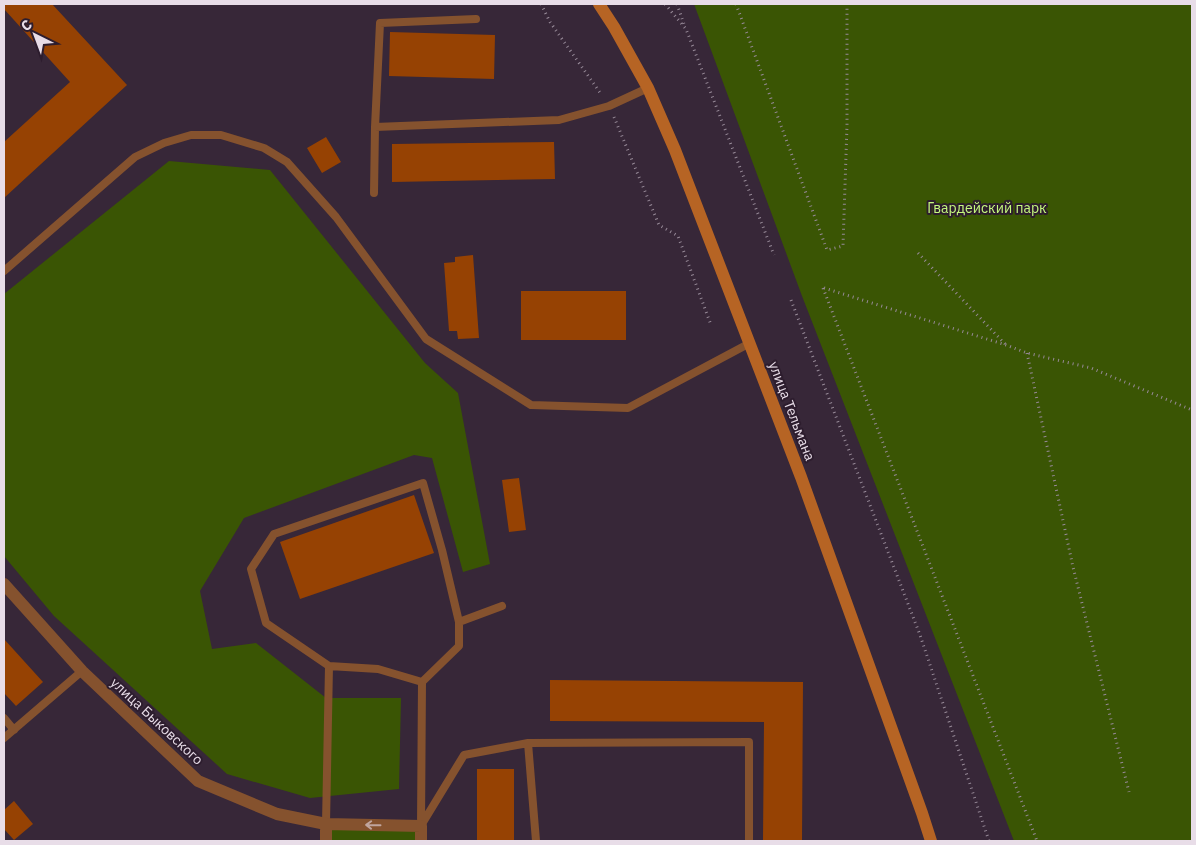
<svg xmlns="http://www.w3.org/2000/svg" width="1196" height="845" font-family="'IBM Plex Sans',sans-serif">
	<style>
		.green { fill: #3a5504 }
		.building { fill: #964203 }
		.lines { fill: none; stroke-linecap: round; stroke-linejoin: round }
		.path { stroke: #978a98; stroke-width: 3; stroke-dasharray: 1 4; stroke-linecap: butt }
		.service { stroke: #85522e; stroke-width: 8 }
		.minor { stroke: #85522e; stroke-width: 12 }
		.secondary { stroke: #b66424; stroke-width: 12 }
		.oneway { stroke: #c0a59e }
		.labels { text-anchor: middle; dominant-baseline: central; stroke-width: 4; stroke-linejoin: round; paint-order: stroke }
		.park-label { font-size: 14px; fill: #c5f87f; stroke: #2d1d2e }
		.street-label { font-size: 14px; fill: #e8dde8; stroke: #2d1d2e }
	</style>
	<rect width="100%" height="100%" fill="#372738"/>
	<path class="green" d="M 694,4 L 1192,4 L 1192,841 L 1014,841 L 802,296 Z
		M 169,161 L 270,170 L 425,363 L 458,393 L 490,564 L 463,572 L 432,458 L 414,455 L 244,518 L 200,591 L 212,649 L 256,643 L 326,698 L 401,698 L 399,789 L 310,798 L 227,774 L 54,616 L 4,556 L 4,294 Z
		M 326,824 L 421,826 L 421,841 L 326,841 Z"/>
	<path class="building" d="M 4,4 L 52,4 L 127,85 L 4,198 L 4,142 L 70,82 L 4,9 Z
		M 390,32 L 495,35 L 494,79 L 389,76 Z
		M 326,137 L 341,162 L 322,173 L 307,148 Z
		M 554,142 L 555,179 L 392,182 L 392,144 Z
		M 473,255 L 479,338 L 458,339 L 457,331 L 449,331 L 444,263 L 455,262 L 455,257 Z
		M 521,291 L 626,291 L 626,340 L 521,340 Z
		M 519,478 L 526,530 L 509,532 L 502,480 Z
		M 414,495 L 434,553 L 300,599 L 280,542 Z
		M 4,639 L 43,682 L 16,706 L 4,693 Z
		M 550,680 L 803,682 L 802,841 L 763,841 L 764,722 L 550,721 Z
		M 477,769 L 514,769 L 514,841 L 477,841 Z
		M 14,801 L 33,824 L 14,840 L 4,829 L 4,810 Z"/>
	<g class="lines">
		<path class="path" d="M 541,4 L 550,22 L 601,94
			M 665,4 L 686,29 L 774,255
			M 677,4 L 685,27
			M 736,4 L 827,250 L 843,246 L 847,125 L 847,4
			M 614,117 L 659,225 L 678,236 L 711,325
			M 918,253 L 1006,345
			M 823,288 L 1037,841
			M 824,288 L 1006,345 L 1027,353 L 1091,368 L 1192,410
			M 791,300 L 920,635 L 989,841
			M 1027,353 L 1073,567 L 1129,792"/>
		<path class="service" d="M 375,127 L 380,23 L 476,19
			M 374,193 L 375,127 L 559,120 L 609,106 L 648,88
			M 4,271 L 135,157 L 164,143 L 191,135 L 221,135 L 264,148 L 287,162 L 336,217 L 426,339 L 531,405 L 628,408 L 750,343
			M 459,622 L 502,606
			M 4,718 L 14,730
			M 4,738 L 82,671
			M 528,743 L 749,742 L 749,841
			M 326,824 L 329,666
			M 422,824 L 464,755 L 528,743 L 536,841
			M 421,826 L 422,682 L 459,646 L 459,622 L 442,550 L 423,483 L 274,534 L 251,569 L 266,623 L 329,666 L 378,669 L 422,682"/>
		<path class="minor" d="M 4,584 L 82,671 L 198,781 L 277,814 L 326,824 L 421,826 L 421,841
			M 326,824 L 326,841"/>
		<path class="secondary" d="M 599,4 L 614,27 L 648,88 L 675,150 L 801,477 L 922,813 L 931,841"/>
	</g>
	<defs><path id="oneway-shaft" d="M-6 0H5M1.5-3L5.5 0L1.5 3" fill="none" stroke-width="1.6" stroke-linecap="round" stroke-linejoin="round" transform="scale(1.25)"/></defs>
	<use class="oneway" href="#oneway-shaft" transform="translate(373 825) rotate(-179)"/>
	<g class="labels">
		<g class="park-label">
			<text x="987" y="208">Гвардейский парк</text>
		</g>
		<g class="street-label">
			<text transform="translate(792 411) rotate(69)">улица Тельмана</text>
			<text transform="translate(157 721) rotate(43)">улица Быковского</text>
		</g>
	</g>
	<rect width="1196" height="845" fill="none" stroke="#e8dde8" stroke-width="10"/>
	<g transform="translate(35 35) rotate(318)" stroke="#2d1d2e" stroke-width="4" paint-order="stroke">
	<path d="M0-4L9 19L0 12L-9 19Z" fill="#e8dde8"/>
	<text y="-8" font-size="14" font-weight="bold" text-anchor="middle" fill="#e8dde8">С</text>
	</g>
</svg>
